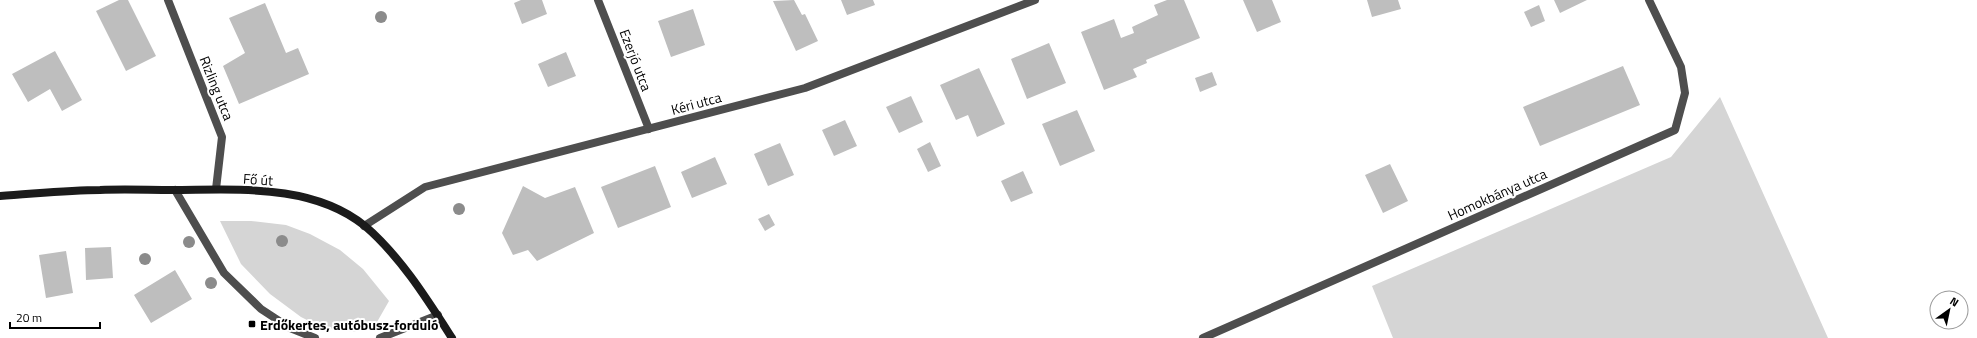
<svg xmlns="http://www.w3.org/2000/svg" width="1977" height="338" font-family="'Titillium Web',sans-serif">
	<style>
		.green { fill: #d5d5d5 }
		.building { fill: #bebebe }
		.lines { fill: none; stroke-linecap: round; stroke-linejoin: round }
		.lane { stroke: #4e4e4e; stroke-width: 8 }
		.street { stroke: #4e4e4e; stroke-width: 8 }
		.secondary { stroke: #1b1b1b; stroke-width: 8 }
		.tree { fill: #8b8b8b }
		.poi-dot { fill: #000; stroke: #fff; stroke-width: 1.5 }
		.labels { text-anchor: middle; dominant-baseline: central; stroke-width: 4; stroke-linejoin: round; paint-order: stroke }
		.street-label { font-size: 14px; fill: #000; stroke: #fff }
		.poi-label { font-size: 14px; font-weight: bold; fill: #000; stroke: #fff; text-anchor: start }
	</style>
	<rect width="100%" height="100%" fill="#fff"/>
	<path class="green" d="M 1720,97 L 1828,338 L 1393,338 L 1372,286 L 1671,157 Z
		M 220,221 L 251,221 L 286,225 L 310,234 L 340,250 L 363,269 L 389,301 L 377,322 L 355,332 L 321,327 L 301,317 L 270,294 L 241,264 Z"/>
	<path class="building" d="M 119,0 L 128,0 L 156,56 L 126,71 L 96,11 Z
		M 521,0 L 542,0 L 547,14 L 522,24 L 514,3 Z
		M 794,0 L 802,15 L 805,14 L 818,41 L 796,51 L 773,1 Z
		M 841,0 L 873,0 L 875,5 L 847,15 Z
		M 1167,0 L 1184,0 L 1200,38 L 1146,60 L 1147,63 L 1133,69 L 1137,77 L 1104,90 L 1081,32 L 1114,19 L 1121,38 L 1134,33 L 1132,27 L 1158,15 L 1154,5 Z
		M 1243,0 L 1272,0 L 1281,22 L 1257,32 Z
		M 1367,0 L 1398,0 L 1401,9 L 1372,17 Z
		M 1554,0 L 1587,0 L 1560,13 Z
		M 265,3 L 286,53 L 298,48 L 309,74 L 239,104 L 223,66 L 245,53 L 229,18 Z
		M 1539,5 L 1545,21 L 1531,27 L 1524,12 Z
		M 693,9 L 705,45 L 671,57 L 658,21 Z
		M 1049,43 L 1066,83 L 1027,99 L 1011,59 Z
		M 55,51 L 82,100 L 62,111 L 50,89 L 28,102 L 12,74 Z
		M 566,52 L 576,76 L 548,87 L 538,64 Z
		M 1623,66 L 1640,105 L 1540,146 L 1523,107 Z
		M 979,68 L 1005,124 L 977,137 L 968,115 L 956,120 L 940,85 Z
		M 1212,72 L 1217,85 L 1200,92 L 1195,78 Z
		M 911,96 L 923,122 L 899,133 L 886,107 Z
		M 1077,110 L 1095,151 L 1060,166 L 1042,124 Z
		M 845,120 L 857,146 L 834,156 L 822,130 Z
		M 930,142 L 941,166 L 928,172 L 917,149 Z
		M 780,143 L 794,175 L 768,186 L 754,154 Z
		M 715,157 L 727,184 L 692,198 L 681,172 Z
		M 1390,164 L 1408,201 L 1383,213 L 1365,175 Z
		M 655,166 L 671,207 L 618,228 L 601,187 Z
		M 1023,171 L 1033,193 L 1011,202 L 1001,181 Z
		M 523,186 L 545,198 L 575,187 L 594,233 L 537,261 L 528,250 L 513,255 L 502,233 Z
		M 769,214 L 775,225 L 765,231 L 758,219 Z
		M 111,247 L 113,278 L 86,280 L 85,248 Z
		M 66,251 L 73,293 L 46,298 L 39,255 Z
		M 175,270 L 192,299 L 151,323 L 134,295 Z"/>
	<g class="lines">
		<path class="lane" d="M 175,190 L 224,273 L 261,309 L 290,328 L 315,338
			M 380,338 L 438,315"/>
		<path class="street" d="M 168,0 L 222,137 L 216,189
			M 598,0 L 649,129
			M 364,226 L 425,187 L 805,88 L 1035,0
			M 1203,338 L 1675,130 L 1685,93 L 1681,67 L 1649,0"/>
		<path class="secondary" d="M 0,196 C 33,194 67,190 100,190 C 124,189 148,190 172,190 C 236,190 312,183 365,226 C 400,256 427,299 452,338"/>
	</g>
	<g class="tree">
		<circle cx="381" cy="17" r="6"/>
		<circle cx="459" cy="209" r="6"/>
		<circle cx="282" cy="241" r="6"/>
		<circle cx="189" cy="242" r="6"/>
		<circle cx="145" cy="259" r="6"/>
		<circle cx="211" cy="283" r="6"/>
	</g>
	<rect class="poi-dot" x="248" y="320" width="8" height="8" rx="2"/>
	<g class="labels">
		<g class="street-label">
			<text transform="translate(636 60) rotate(69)">Ezerjó utca</text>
			<text transform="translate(217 88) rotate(68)">Rizling utca</text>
			<text transform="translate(696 103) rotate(-15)">Kéri utca</text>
			<text transform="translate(258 179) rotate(4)">Fő út</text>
			<text transform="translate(1497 194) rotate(-24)">Homokbánya utca</text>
		</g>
		<g class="poi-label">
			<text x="260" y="324">Erdőkertes, autóbusz-forduló</text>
		</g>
	</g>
	<g transform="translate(1949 310) rotate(33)"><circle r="19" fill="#ffffff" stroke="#999999"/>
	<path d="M0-3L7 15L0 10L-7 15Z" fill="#000000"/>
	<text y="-6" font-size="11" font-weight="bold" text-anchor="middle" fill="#000000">N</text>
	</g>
	<path d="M10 322v6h90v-6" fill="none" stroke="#000000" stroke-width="2"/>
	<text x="16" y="322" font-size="12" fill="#000000" stroke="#ffffff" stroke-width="3" paint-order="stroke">20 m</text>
</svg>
